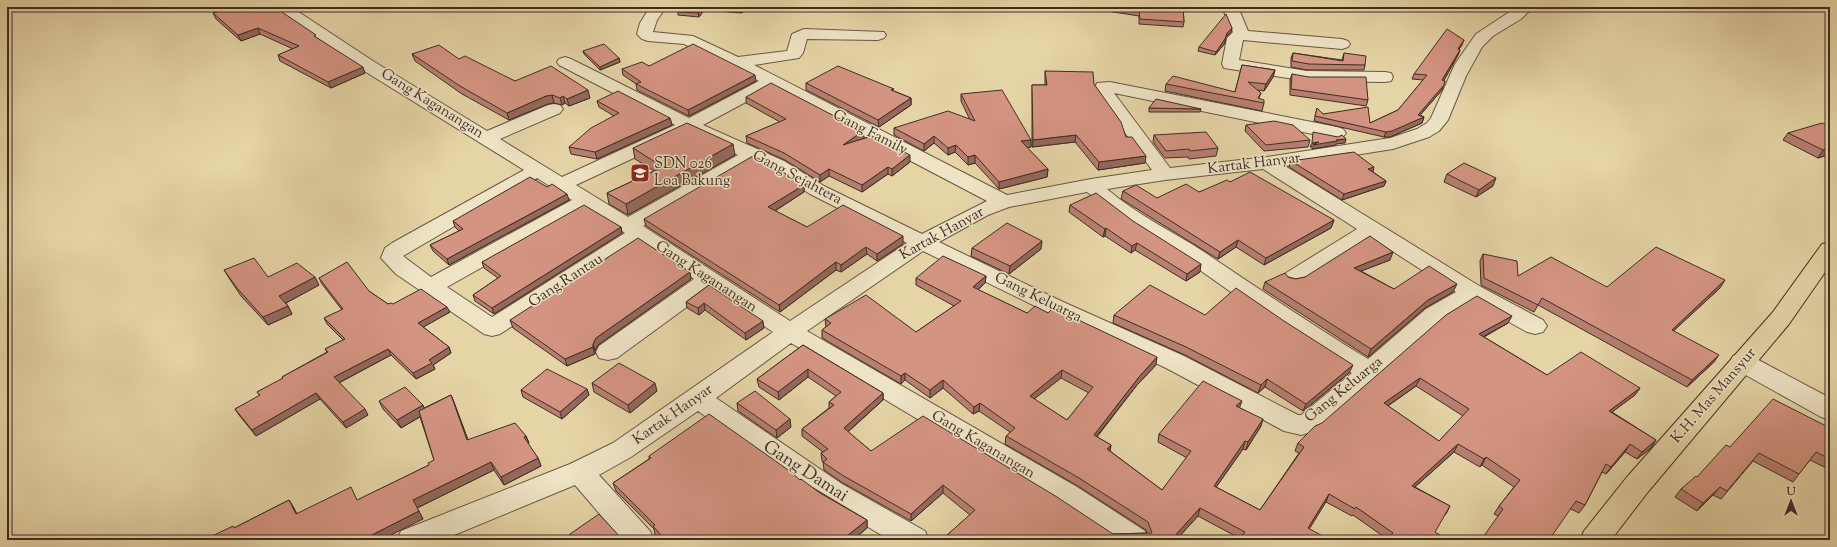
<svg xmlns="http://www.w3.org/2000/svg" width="1837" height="547" font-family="'Sorts Mill Goudy',serif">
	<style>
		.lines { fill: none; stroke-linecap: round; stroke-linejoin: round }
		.minor-casing { stroke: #685744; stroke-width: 2 }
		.major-casing { stroke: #3f2d24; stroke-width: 2 }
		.minor { fill: #eee3c5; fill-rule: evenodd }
		.major { fill: #e5d4a6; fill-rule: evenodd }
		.wall { fill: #b67f70; stroke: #3f2d24; fill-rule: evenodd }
		.shaded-wall { fill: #94685b; stroke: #3f2d24 }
		.building { fill: #d49482; stroke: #3f2d24; fill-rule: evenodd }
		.labels { text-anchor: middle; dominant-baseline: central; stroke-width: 3; stroke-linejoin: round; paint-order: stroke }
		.street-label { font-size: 15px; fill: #3f2d24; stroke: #eee3c5 }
		.poi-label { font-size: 15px; fill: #3f2d24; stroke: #eee3c5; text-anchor: start }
		.near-street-label { font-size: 18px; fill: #3f2d24; stroke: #eee3c5 }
	</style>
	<rect width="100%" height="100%" fill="#e5d4a6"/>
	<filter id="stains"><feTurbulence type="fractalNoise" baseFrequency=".005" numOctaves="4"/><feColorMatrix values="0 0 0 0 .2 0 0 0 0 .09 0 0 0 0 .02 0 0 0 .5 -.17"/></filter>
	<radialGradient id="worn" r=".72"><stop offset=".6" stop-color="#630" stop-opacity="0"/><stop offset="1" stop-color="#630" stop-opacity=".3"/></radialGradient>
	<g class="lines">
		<g class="minor-casing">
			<path id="minor" d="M 273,7 L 291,7 L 373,61 L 487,131 L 548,105 L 554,104 L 560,105 L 563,109 L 560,113 L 500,139 L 562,177 L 675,125 L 559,65 L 557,62 L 559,59 L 565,57 L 571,59 L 689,118 L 759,81 L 684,44 L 648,41 L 642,39 L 637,34 L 640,23 L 650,7 L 666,7 L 657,20 L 653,32 L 693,36 L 738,57 L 787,51 L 792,34 L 804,29 L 884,32 L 886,35 L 884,38 L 878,40 L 807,39 L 803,53 L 799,58 L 754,65 L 1007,195 L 1091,179 L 1152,170 L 1094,90 L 1097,83 L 1110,82 L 1337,127 L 1343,129 L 1346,133 L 1343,137 L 1337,139 L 1114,93 L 1170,168 L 1267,157 L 1390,138 L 1417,129 L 1427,123 L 1431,118 L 1455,64 L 1476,34 L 1517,7 L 1533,7 L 1521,19 L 1493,36 L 1482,47 L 1466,76 L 1448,120 L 1439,131 L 1429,137 L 1393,149 L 1285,166 L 1481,287 L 1543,320 L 1547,326 L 1543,332 L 1535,334 L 1527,332 L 1473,302 L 1442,321 L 1318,430 L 1301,435 L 1284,431 L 1166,368 L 1045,311 L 923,251 L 807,331 L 1077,487 L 1145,531 L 1149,540 L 1112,540 L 1057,503 L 791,343 L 716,398 L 842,484 L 925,531 L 929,540 L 890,540 L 822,500 L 698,411 L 631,457 L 599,475 L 650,531 L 654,540 L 622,540 L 575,485 L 442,540 L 397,540 L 401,531 L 570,464 L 613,443 L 773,332 L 710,290 L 617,358 L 608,360 L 599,358 L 596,352 L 599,346 L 694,279 L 640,243 L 500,334 L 492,336 L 484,334 L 396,274 L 381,258 L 385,248 L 392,243 L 524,170 L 361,69 L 276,10 ZM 772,88 L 987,201 L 922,234 L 824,186 L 784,161 L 703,125 ZM 689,132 L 738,155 L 628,217 L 576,185 ZM 754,162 L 770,169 L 810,194 L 907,243 L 790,321 L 643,226 ZM 1263,169 L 1357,229 L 1286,273 L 1283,278 L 1286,283 L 1294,285 L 1302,283 L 1372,238 L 1456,292 L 1426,309 L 1368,359 C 1312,325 1259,289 1204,252 C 1172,231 1137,215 1107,189 L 1165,180 ZM 537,178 L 572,200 L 431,277 L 403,256 ZM 1087,192 L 1133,227 L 1187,261 L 1282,328 L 1352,373 L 1301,415 L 1298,415 L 1184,356 L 1061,301 L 939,242 L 988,215 L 1009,207 ZM 586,209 L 625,233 L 492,317 L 447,287 Z
				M 1222,7 L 1238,7 L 1248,31 L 1342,39 L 1348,41 L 1350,44 L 1348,47 L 1342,49 L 1243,40 L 1239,60 L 1307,71 L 1385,72 L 1391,73 L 1393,77 L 1391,81 L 1385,82 L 1307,81 L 1224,68 L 1222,64 L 1227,38 L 1233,32 Z
				M 1742,353 L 1751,356 L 1830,398 L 1830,420 L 1821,417 L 1733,368 L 1730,362 L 1733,356 Z"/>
		</g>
		<g class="major-casing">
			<path id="major" d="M 1830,242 L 1830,265 L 1789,324 L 1647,493 L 1611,540 L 1580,540 L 1584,531 L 1627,477 L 1773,312 L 1822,244 Z"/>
		</g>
		<use href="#minor" class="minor"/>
		<use href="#major" class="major"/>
	</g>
	<path class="wall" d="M 682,7 L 748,7 L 742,13 L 704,10 L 699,17 L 678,15 L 678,12 Z
		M 1094,7 L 1183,7 L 1184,22 L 1183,27 L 1139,24 L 1139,16 L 1094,9 Z
		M 270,9 L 317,38 L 365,73 L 331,88 L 280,61 L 278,55 L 293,49 L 260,34 L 241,41 L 216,19 L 213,13 Z
		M 1232,28 L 1231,32 L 1226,37 L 1225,43 L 1215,55 L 1198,51 L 1199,47 Z
		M 1462,45 L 1459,49 L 1460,50 L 1458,55 L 1443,81 L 1442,90 L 1420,115 L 1424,117 L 1422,123 L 1390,137 L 1384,137 L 1314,121 L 1317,108 L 1323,114 L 1370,123 L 1398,110 L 1423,80 L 1412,79 L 1414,74 Z
		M 583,51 L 619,58 L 620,62 L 600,70 L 584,54 Z
		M 1293,53 L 1342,60 L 1344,53 L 1365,65 L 1364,70 L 1307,70 L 1291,67 L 1291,58 Z
		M 412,54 L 459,59 L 515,81 L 590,98 L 569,106 L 565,103 L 562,105 L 554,103 L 548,104 L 509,120 L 462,94 L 415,61 Z
		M 1242,65 L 1275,70 L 1273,77 L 1264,91 L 1258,90 L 1261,93 L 1259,98 L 1264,103 L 1262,111 L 1165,91 L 1166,84 L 1235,92 Z
		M 649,66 L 756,81 L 689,116 L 637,90 L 636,84 L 623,75 L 622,69 Z
		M 1045,71 L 1094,84 L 1126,137 L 1145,163 L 1098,170 L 1075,142 L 1032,147 L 1032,85 L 1045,85 Z
		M 1292,74 L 1368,100 L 1366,106 L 1290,95 L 1290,80 Z
		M 806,83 L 894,91 L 911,98 L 911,105 L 879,127 L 806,90 Z
		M 961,94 L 1031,147 L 1027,148 L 1048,169 L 1047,177 L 999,189 L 975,163 L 968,165 L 955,152 L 948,155 L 934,143 L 924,151 L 894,135 L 894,128 L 970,120 L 961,101 Z
		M 746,97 L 864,138 L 862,139 L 910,162 L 892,176 L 888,174 L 862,192 L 829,176 L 820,182 L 785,160 L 747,143 L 746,136 L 780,122 L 746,103 Z
		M 597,101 L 670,118 L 672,125 L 597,159 L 571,154 L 569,147 L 614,116 L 599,107 Z
		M 1149,108 L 1201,109 L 1200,112 L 1149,112 Z
		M 1246,125 L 1310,140 L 1308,147 L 1264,151 L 1245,131 Z
		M 1830,127 L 1830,154 L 1818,158 L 1783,140 L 1788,133 Z
		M 1154,135 L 1218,148 L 1216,156 L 1189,159 L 1188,157 L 1165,158 L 1153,142 Z
		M 633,148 L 735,155 L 628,215 L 609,204 L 607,193 L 654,171 L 635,159 Z
		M 1291,161 L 1373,172 L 1386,181 L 1384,186 L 1342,200 L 1289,167 Z
		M 1447,174 L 1493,186 L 1476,197 L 1444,182 Z
		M 1230,182 L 1334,220 L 1331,228 L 1264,265 L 1236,247 L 1218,259 L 1121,199 L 1123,191 L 1157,198 L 1199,192 Z
		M 804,185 L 804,192 L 775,211 L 807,227 L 903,244 L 877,261 L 867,254 L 841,272 L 836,270 L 780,312 L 646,226 L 644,219 Z
		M 569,200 L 449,265 L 433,251 L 430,245 L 459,231 L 455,227 L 453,221 Z
		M 1070,205 L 1200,272 L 1186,281 L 1135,250 L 1131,253 L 1105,236 L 1103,237 L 1069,212 Z
		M 621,227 L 622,233 L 494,314 L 475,301 L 473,295 L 498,278 L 484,268 L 482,262 Z
		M 972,248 L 1041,249 L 1009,274 L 971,256 Z
		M 1483,254 L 1518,276 L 1607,287 L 1720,288 L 1673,331 L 1714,362 L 1687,387 L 1538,305 L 1534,312 L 1481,285 L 1480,261 Z
		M 1390,260 L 1361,271 L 1394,289 L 1453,292 L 1425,308 L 1368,357 L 1263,289 L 1265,282 L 1288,277 L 1296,279 Z
		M 224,270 L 268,277 L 319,285 L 286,303 L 288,306 L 292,314 L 268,325 L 241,296 L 229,278 Z
		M 690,272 L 691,279 L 598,345 L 595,351 L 595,354 L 567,366 L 513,328 L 510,320 Z
		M 986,276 L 985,283 L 978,290 L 1027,313 L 1156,365 L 1137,385 L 1097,437 L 1111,445 L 1110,451 L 1162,490 L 1187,458 L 1158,442 L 1159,434 L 1240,408 L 1261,426 L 1246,450 L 1243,449 L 1216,487 L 1260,510 L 1299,453 L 1295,451 L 1298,443 L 1322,423 L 1508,323 L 1484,337 L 1547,375 L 1640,388 L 1635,395 L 1612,412 L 1656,440 L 1651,448 L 1637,459 L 1625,452 L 1606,474 L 1602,472 L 1585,505 L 1579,513 L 1571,509 L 1498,516 L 1494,514 L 1499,506 L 1514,487 L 1482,465 L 1480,467 L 1454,452 L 1415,487 L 1450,506 L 1446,514 L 1387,539 L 1353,515 L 1352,516 L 1326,502 L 1239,538 L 1198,516 L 1176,540 L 945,540 L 946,536 L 970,515 L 943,493 L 911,521 L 843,483 L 824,470 L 823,462 L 822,461 L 821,453 L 823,452 L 802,436 L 802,429 L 829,408 L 829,402 L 836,396 L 808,377 L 779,400 L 759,387 L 757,379 L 803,345 L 883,393 L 883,400 L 848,432 L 871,451 L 1113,534 L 1147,533 L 1146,530 L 1078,486 L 1005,444 L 1006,436 L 1010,432 L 979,411 L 973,414 L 943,388 L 930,398 L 905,380 L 901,384 L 822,338 L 822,330 L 826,327 L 825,319 L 916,332 L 954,306 L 916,285 L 916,278 ZM 1061,378 L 1089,393 L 1067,420 L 1034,399 ZM 1416,386 L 1463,416 L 1439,441 L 1388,406 Z
		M 319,278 L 369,291 L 388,304 L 450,312 L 423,327 L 449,347 L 451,353 L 433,365 L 435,369 L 416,379 L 391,355 L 339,383 L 368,415 L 346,428 L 320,399 L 256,436 L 239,415 L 235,409 L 260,396 L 257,392 L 283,379 L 282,377 L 327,352 L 325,349 L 343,340 L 327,324 L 324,318 L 342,310 L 322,284 Z
		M 709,285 L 764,328 L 746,340 L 705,310 L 699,315 L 687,308 L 686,302 Z
		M 1114,315 L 1205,315 L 1349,373 L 1303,411 L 1265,387 L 1258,393 L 1185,355 L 1113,323 Z
		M 592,383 L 657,391 L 630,413 L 594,392 Z
		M 587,389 L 589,395 L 562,419 L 523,397 L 521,390 Z
		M 451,395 L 468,440 L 526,436 L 529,443 L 528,444 L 538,458 L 541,466 L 504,485 L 494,470 L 417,508 L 423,519 L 234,528 L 289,500 L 297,514 L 358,500 L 429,465 L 434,460 L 420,417 L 401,428 L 383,409 L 379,401 L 424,408 Z
		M 737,403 L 791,427 L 777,438 L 738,411 Z
		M 1830,428 L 1830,470 L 1810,460 L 1799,474 L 1793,482 L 1753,461 L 1721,499 L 1713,495 L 1697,511 L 1675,497 L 1681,489 L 1697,477 L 1730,447 Z
		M 649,456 L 800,480 L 867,520 L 867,528 L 853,540 L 660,540 L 655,535 L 654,529 L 616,491 L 613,483 L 649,459 Z
		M 570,534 L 622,539 L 622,540 L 572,540 Z"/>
	<path class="shaded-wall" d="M 703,7 L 704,7 L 704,10 L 699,17 L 698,13 Z
		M 744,7 L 748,7 L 742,13 L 742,9 Z
		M 258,28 L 260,34 L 241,41 L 238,35 Z
		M 1232,28 L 1231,32 L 1226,37 L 1227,33 Z
		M 1225,39 L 1225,43 L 1215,55 L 1216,52 Z
		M 1464,40 L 1462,45 L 1456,53 L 1458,49 Z
		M 1460,50 L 1458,55 L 1441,86 L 1442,80 Z
		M 619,58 L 620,62 L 600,70 L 600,67 Z
		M 363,67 L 365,73 L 331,88 L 328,82 Z
		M 1275,70 L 1273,77 L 1264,91 L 1266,84 Z
		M 755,75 L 756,81 L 689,116 L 688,110 Z
		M 1445,81 L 1442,90 L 1416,120 L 1418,115 Z
		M 588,90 L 590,98 L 569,106 L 567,99 Z
		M 552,95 L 554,103 L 548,104 L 509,120 L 507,113 L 546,96 Z
		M 563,96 L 565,103 L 562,105 L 560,98 Z
		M 911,98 L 911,105 L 879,127 L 878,120 Z
		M 1424,117 L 1422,123 L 1390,137 L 1384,137 L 1386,132 Z
		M 670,118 L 672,125 L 597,159 L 595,152 Z
		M 863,131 L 864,138 L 844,152 L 843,145 Z
		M 1076,135 L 1075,142 L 1032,147 L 1033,140 Z
		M 934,136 L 934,143 L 924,151 L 924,144 Z
		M 1346,139 L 1345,143 L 1336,144 L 1336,145 L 1312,149 L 1312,147 L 1310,147 L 1312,143 Z
		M 1031,140 L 1031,147 L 1021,149 L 1021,141 Z
		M 733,144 L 735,155 L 628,215 L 626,204 Z
		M 956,145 L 955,152 L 948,155 L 948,148 Z
		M 1830,148 L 1830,154 L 1818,158 L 1823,150 Z
		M 910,155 L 910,162 L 892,176 L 892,169 Z
		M 975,155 L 975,163 L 968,165 L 968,157 Z
		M 1146,156 L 1145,163 L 1098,170 L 1099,162 Z
		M 888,167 L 888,174 L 862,192 L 862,185 Z
		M 1374,167 L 1373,172 L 1368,169 Z
		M 829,169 L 829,176 L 820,182 L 820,175 Z
		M 1048,169 L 1047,177 L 999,189 L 999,182 Z
		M 1496,178 L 1493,186 L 1476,197 L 1479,190 Z
		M 1386,181 L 1384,186 L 1342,200 L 1344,194 Z
		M 804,185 L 804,192 L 768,215 L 768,207 Z
		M 567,194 L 569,200 L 449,265 L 447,259 Z
		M 1334,220 L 1331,228 L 1264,265 L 1266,258 Z
		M 621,227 L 622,233 L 494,314 L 492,308 Z
		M 1106,228 L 1105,236 L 1103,237 L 1105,229 Z
		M 903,236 L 903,244 L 877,261 L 877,254 Z
		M 1238,240 L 1236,247 L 1218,259 L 1220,252 Z
		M 1042,241 L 1041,249 L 1009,274 L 1010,266 Z
		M 1137,243 L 1135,250 L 1131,253 L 1132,246 Z
		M 866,247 L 867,254 L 841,272 L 841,265 Z
		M 1393,252 L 1390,260 L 1351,275 L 1354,268 Z
		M 836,262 L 836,270 L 780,312 L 779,305 Z
		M 1201,264 L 1200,272 L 1186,281 L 1187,274 Z
		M 690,272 L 691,279 L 598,345 L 595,351 L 593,344 L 596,338 Z
		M 986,276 L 985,283 L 973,294 L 973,287 Z
		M 315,277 L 319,285 L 284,304 L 279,296 Z
		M 1725,280 L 1720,288 L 1667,337 L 1672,330 Z
		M 1457,284 L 1453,292 L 1425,308 L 1368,357 L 1371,349 L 1428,300 Z
		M 704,303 L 705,310 L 699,315 L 698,308 Z
		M 288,306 L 292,314 L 268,325 L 263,317 Z
		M 447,307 L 450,312 L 420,329 L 418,323 Z
		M 1512,316 L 1508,323 L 1475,341 L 1479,334 Z
		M 763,321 L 764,328 L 746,340 L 745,333 Z
		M 449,347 L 451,353 L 433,365 L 435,369 L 416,379 L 413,373 L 429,360 Z
		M 593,347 L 595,354 L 567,366 L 565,359 Z
		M 388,349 L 391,355 L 338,383 L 334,377 Z
		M 1719,355 L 1714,362 L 1687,387 L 1692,380 Z
		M 1157,357 L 1156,365 L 1137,385 L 1092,442 L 1094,435 L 1139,377 Z
		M 1353,365 L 1349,373 L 1303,411 L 1306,404 Z
		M 808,369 L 808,377 L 779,400 L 778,392 Z
		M 1062,370 L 1061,378 L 1029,403 L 1030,396 Z
		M 905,373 L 905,380 L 901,384 L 901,376 Z
		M 1420,378 L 1416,386 L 1380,411 L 1384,403 Z
		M 1267,379 L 1265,387 L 1258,393 L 1261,385 Z
		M 943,380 L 943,388 L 930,398 L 930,390 Z
		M 655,383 L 657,391 L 630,413 L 628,405 Z
		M 1640,388 L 1635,395 L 1604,418 L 1609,411 Z
		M 587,389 L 589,395 L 562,419 L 560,412 Z
		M 316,393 L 320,399 L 256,436 L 252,430 Z
		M 883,393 L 883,400 L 844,435 L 844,428 Z
		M 451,395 L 454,402 L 471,448 L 467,440 Z
		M 1242,401 L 1239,409 L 1236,406 Z
		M 980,403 L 979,411 L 973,414 L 974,407 Z
		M 423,405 L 426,413 L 401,428 L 397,420 Z
		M 365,409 L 368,415 L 346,428 L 343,422 Z
		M 790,419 L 791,427 L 777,438 L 776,430 Z
		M 1263,419 L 1261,426 L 1246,450 L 1248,442 Z
		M 526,436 L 529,443 L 527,445 L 524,437 Z
		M 1656,440 L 1651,448 L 1637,459 L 1642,452 Z
		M 1245,441 L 1243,449 L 1212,493 L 1214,486 Z
		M 1458,444 L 1454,452 L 1408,493 L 1412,486 Z
		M 1630,444 L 1625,452 L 1606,474 L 1611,467 Z
		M 1111,445 L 1109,453 L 1107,449 Z
		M 1486,457 L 1482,465 L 1480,467 L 1484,459 Z
		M 538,458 L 541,466 L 504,485 L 501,477 Z
		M 491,462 L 494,470 L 417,508 L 413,500 Z
		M 943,485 L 943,493 L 911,521 L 911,514 Z
		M 1720,487 L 1713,495 L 1697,511 L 1703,503 Z
		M 1329,494 L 1326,502 L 1305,536 L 1308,528 Z
		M 289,500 L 294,508 L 301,522 L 296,514 Z
		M 1200,508 L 1198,516 L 1176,540 L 1171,540 Z
		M 419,511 L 423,519 L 381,540 L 362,540 Z
		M 867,520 L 867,528 L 853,540 L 843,540 L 843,539 Z
		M 329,536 L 332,540 L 321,540 Z"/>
	<path class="building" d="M 233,7 L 267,7 L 270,9 L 276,8 L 316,35 L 314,36 L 363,67 L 328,82 L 278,55 L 299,46 L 258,28 L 238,35 L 213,13 Z
		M 682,7 L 703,7 L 698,13 L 678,12 Z
		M 713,7 L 744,7 L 742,9 Z
		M 1113,7 L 1183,7 L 1184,22 L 1140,19 L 1139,11 Z
		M 1226,14 L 1232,28 L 1227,33 L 1225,39 L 1216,52 L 1199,47 Z
		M 1447,29 L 1464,40 L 1458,49 L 1460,50 L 1442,80 L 1445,81 L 1444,85 L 1418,115 L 1424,117 L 1392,131 L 1386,132 L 1315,116 L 1317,108 L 1323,114 L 1368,107 L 1370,123 L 1398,110 L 1427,75 L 1414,74 Z
		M 604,44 L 619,58 L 600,67 L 583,51 Z
		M 693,44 L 755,75 L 688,110 L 636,84 L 641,82 L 622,69 L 642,62 L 649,66 Z
		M 439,45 L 459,59 L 465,56 L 515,81 L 551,66 L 588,90 L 567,99 L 563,96 L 560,98 L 552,95 L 546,96 L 507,113 L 460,86 L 412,54 Z
		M 1293,53 L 1343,61 L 1344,53 L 1366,56 L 1365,65 L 1309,64 L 1292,61 Z
		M 1242,65 L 1275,70 L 1266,84 L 1248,82 L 1261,93 L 1258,98 L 1264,100 L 1264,103 L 1166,84 L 1173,76 L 1235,92 Z
		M 838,66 L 894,89 L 891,90 L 911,98 L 878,120 L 806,83 Z
		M 1045,71 L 1093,72 L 1094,84 L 1121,122 L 1126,137 L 1132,137 L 1146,156 L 1099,162 L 1076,135 L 1033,140 L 1032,85 L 1047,85 Z
		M 1292,74 L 1309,77 L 1366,77 L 1368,100 L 1291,89 Z
		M 771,83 L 863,131 L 843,145 L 872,136 L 910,155 L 892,169 L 888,167 L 862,185 L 829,169 L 820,175 L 784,153 L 746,136 L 786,119 L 746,97 Z
		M 1002,90 L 1031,140 L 1021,141 L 1048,169 L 999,182 L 975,155 L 968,157 L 956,145 L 948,148 L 934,136 L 924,144 L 894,128 L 948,111 L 975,121 L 961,94 Z
		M 618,91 L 670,118 L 595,152 L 569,147 L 591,128 L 619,113 L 597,101 Z
		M 1156,99 L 1201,109 L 1149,108 Z
		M 1274,121 L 1293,125 L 1310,140 L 1266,145 L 1246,125 Z
		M 687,123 L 733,144 L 626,204 L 607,193 L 663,167 L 633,148 Z
		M 1822,123 L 1830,127 L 1830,148 L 1823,150 L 1788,133 Z
		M 1206,132 L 1218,148 L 1190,151 L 1189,149 L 1166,151 L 1154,135 Z
		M 1313,132 L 1338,137 L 1342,135 L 1346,139 L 1336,140 L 1337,141 L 1313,145 L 1319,142 L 1312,143 Z
		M 1354,152 L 1374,167 L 1368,169 L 1386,181 L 1344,194 L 1291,161 Z
		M 753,156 L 768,163 L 804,185 L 768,207 L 807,227 L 843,205 L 903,236 L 877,254 L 866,247 L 841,265 L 836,262 L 779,305 L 644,219 Z
		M 1464,163 L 1496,178 L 1479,190 L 1447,174 Z
		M 1250,172 L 1334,220 L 1266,258 L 1238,240 L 1220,252 L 1123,191 L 1136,185 L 1157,198 L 1186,184 L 1199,192 L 1227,180 L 1230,182 Z
		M 530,177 L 547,187 L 552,184 L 567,194 L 447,259 L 430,245 L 463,229 L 453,221 Z
		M 1096,193 L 1133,221 L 1201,264 L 1187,274 L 1137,243 L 1132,246 L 1106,228 L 1105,229 L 1070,205 Z
		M 584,205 L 621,227 L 492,308 L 473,295 L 501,276 L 482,262 Z
		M 1007,223 L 1042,241 L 1010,266 L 972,248 Z
		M 1370,236 L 1393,252 L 1354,268 L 1394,289 L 1429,266 L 1457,284 L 1428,300 L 1371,349 L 1265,282 L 1285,273 L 1288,277 L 1296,279 L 1305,277 Z
		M 638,238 L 690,272 L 596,338 L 593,344 L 593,347 L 565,359 L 510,320 Z
		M 1656,247 L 1725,280 L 1672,330 L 1719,355 L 1692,380 L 1542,298 L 1538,305 L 1484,278 L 1483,254 L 1517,261 L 1518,276 L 1551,257 L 1607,287 Z
		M 943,256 L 986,276 L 973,287 L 1027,313 L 1035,306 L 1048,313 L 1053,308 L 1157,357 L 1139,377 L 1094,435 L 1111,445 L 1107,449 L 1162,490 L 1191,451 L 1159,434 L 1203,381 L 1242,401 L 1236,406 L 1263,419 L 1248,442 L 1245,441 L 1214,486 L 1260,510 L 1304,447 L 1298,443 L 1315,426 L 1322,423 L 1446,315 L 1477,296 L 1512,316 L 1479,334 L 1547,375 L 1581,352 L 1640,388 L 1609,411 L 1656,440 L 1642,452 L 1630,444 L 1611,467 L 1606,464 L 1585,505 L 1576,501 L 1549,540 L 1481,540 L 1503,509 L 1499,506 L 1520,480 L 1486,457 L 1484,459 L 1458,444 L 1412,486 L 1450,506 L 1435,532 L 1448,540 L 1386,540 L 1393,533 L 1356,507 L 1355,509 L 1329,494 L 1308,528 L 1330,540 L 1238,540 L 1245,532 L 1200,508 L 1171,540 L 950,540 L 946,536 L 975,510 L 943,485 L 911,514 L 842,475 L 823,462 L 827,459 L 821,453 L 828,449 L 802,429 L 834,405 L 829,402 L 841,392 L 808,369 L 778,392 L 757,379 L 803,345 L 883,393 L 844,428 L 871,451 L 923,416 L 1057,497 L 1113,534 L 1152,533 L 1148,522 L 1079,478 L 1006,436 L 1015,428 L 980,403 L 974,407 L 943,380 L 930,390 L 905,373 L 901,376 L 822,330 L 831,323 L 825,319 L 866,295 L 916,332 L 961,301 L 916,278 ZM 1062,370 L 1093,387 L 1067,420 L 1030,396 ZM 1420,378 L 1469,409 L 1439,441 L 1384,403 Z
		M 254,258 L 268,277 L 297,263 L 315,277 L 279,296 L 288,306 L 263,317 L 237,288 L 224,270 Z
		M 347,262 L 369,291 L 388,304 L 391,303 L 393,304 L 421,289 L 447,307 L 418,323 L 449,347 L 429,360 L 432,363 L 413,373 L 388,349 L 334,377 L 365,409 L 343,422 L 316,393 L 252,430 L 235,409 L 260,395 L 257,392 L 283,378 L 282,377 L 328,352 L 325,349 L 345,339 L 324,318 L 343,309 L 319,278 Z
		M 709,285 L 763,321 L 745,333 L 704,303 L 698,308 L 686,302 Z
		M 1150,285 L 1205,315 L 1236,288 L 1284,321 L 1353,365 L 1306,404 L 1267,379 L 1261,385 L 1186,347 L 1114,315 Z
		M 619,363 L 655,383 L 628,405 L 592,383 Z
		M 547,369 L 587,389 L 560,412 L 521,390 Z
		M 405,387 L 423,405 L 397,420 L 379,401 Z
		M 755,391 L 790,419 L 776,430 L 737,403 Z
		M 451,395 L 467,440 L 515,423 L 526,436 L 524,437 L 538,458 L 501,477 L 491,462 L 413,500 L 419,511 L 362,540 L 331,540 L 329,536 L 321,540 L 204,540 L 233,526 L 234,528 L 289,500 L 296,514 L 351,487 L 357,500 L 429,465 L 428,463 L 434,460 L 419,411 Z
		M 1773,399 L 1830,428 L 1830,459 L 1816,452 L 1799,474 L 1759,453 L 1727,491 L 1720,487 L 1703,503 L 1681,489 L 1696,476 L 1697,477 L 1726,445 L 1730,447 Z
		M 709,414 L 791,472 L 800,480 L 801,479 L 820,493 L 867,520 L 843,539 L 845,540 L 665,540 L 653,526 L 655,525 L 613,483 L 651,458 L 649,456 Z
		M 599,514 L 622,539 L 620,540 L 575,540 L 570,534 Z
		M 193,537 L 194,540 L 186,540 Z"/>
	<defs>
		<g id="school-square" transform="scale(1)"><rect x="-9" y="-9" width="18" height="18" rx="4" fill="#8f2418" stroke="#eee3c5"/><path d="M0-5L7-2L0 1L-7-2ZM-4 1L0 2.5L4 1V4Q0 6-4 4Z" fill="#fff"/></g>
	</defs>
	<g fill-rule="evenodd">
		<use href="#school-square" x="640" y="173"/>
	</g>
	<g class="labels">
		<g class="street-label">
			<text transform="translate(432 104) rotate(32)">Gang Kaganangan</text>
			<text transform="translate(870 133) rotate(27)">Gang Family</text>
			<text transform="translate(1254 164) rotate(-7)">Kartak Hanyar</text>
			<text transform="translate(797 178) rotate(28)">Gang Sejahtera</text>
			<text transform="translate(942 234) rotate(-29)">Kartak Hanyar</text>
			<text transform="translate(706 277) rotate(33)">Gang Kaganangan</text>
			<text transform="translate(566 281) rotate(-33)">Gang Rantau</text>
			<text transform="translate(1038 298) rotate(26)">Gang Keluarga</text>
			<text transform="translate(1344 390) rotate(-39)">Gang Keluarga</text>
			<text transform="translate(1714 396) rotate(-49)">K.H. Mas Mansyur</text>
			<text transform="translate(673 415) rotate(-35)">Kartak Hanyar</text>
			<text transform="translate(983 445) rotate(31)">Gang Kaganangan</text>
		</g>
		<g class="poi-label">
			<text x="654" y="164">SDN 026<tspan x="654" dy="17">Loa Bakung</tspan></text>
		</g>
		<g class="near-street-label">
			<text transform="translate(805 472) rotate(33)">Gang Damai</text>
		</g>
	</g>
	<rect width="1837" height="547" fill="none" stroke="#e5d4a6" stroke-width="24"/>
	<rect x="8" y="8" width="1821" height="531" fill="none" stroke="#3f2d24" stroke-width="2"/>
	<rect x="12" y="12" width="1813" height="523" fill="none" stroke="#3f2d24"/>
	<g transform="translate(1791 501)" stroke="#eee3c5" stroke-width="3" paint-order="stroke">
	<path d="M0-3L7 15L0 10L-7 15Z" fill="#3f2d24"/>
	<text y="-6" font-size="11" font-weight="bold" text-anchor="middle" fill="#3f2d24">U</text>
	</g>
	<rect width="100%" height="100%" filter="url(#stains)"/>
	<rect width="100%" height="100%" fill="url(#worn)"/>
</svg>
